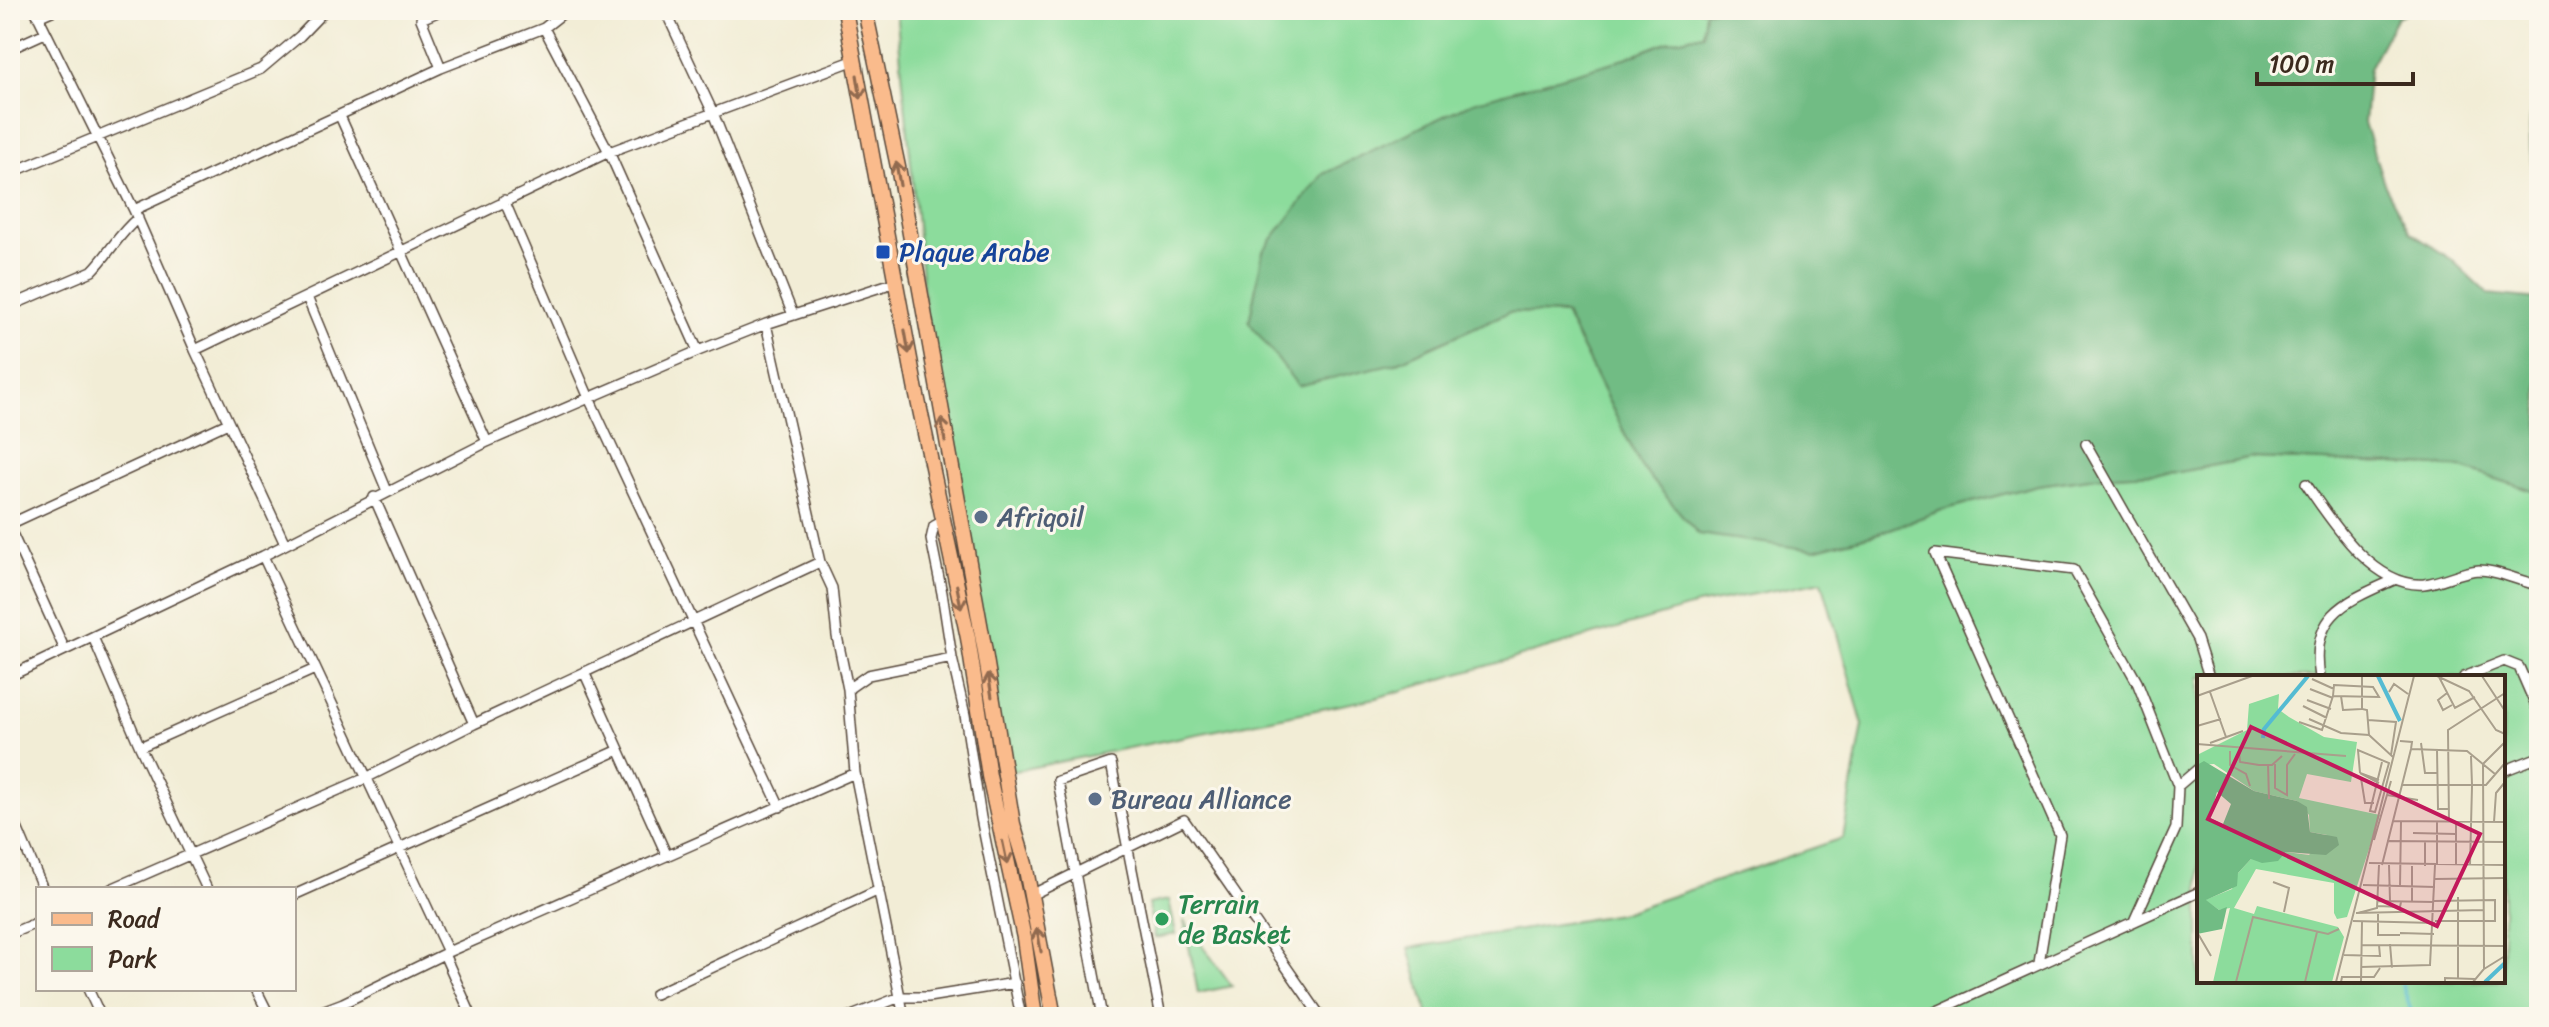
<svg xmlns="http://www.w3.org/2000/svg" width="2549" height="1027" font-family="Sriracha,sans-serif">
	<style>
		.green { fill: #8cdc9c; stroke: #64835d; stroke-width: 2; fill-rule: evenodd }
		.forest { fill: #71bc84; stroke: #567351; stroke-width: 2 }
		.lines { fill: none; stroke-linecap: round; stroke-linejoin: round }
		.stream { stroke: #54bbd2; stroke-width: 3 }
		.minor-casing { stroke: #56473a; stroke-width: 12 }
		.primary-casing { stroke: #56473a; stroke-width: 17 }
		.minor { stroke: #fff; stroke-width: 9 }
		.primary { stroke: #fabb8c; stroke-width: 14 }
		.oneway { stroke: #916b50 }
		.transit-dot { fill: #1a4fb4; stroke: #fbf7ec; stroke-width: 3 }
		.service-dot { fill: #5c6f8a; stroke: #fbf7ec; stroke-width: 3 }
		.leisure-dot { fill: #2e9e5b; stroke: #fbf7ec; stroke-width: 3 }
		.labels { text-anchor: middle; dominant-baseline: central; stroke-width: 6; stroke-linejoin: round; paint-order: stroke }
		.transit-label { font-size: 26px; fill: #164399; stroke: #fbf7ec; text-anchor: start }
		.service-label { font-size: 26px; fill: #4e5e75; stroke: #fbf7ec; text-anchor: start }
		.leisure-label { font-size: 26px; fill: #27864d; stroke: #fbf7ec; text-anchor: start }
		.inset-river { fill: none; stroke: #54bbd2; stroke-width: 4 }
		.inset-road { fill: none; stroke: #a99f8c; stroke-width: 2 }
		.view { fill: #c2185b; fill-opacity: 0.15; stroke: #c2185b; stroke-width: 4 }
		.inset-edge { fill: none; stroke: #3b2a1e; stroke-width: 4 }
	</style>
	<rect width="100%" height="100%" fill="#fbf7ec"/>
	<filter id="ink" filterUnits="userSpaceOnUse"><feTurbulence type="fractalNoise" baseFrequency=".0125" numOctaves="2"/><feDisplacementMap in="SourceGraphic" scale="16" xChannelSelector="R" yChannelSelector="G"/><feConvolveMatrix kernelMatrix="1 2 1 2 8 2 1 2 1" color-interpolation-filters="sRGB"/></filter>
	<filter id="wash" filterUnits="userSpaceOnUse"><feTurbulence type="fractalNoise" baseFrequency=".006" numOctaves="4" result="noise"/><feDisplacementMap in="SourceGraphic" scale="32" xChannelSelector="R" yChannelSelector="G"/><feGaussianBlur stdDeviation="1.8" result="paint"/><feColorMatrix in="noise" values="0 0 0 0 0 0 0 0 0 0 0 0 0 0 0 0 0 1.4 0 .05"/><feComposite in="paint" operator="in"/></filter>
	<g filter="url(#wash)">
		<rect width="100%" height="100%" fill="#f2edd6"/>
		<path class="green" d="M 896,10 L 1705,10 L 1704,34 L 1667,42 L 1620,60 L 1395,363 L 1509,312 L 1565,314 L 1642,468 L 1814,550 L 1879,533 L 1942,510 L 2038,485 L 2111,475 L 2179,472 L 2253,458 L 2460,467 L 2539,493 L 2539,1017 L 1429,1017 L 1409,948 L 1619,914 L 1843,838 L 1863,725 L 1822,581 L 1697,605 L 1376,698 L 1004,773 L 927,328 ZM 2199,677 L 2503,677 L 2503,981 L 2199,981 Z
			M 1169,900 L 1176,934 L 1155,938 L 1148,904 Z
			M 1184,920 L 1232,986 L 1198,993 Z"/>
		<path class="forest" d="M 1705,10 L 2412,10 L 2397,17 L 2369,68 L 2364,123 L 2385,186 L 2410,232 L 2451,259 L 2488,294 L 2539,299 L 2539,493 L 2460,467 L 2253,458 L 2179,472 L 2111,475 L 2038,485 L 1942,510 L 1879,533 L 1814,550 L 1698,534 L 1642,468 L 1565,314 L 1509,312 L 1395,363 L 1298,386 L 1249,322 L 1263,251 L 1323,174 L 1473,102 L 1620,60 L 1667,42 L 1703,34 Z
			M 2539,47 L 2539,195 C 2523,146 2531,98 2539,47 Z"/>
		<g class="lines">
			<path class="stream" d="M 2401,981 L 2413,1017"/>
		</g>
	</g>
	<g filter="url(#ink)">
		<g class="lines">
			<g class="minor-casing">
				<path id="minor" d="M 35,10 L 134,210 L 195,350 L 285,544
					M 665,10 L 713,113 L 793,315
					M 38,17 L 54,10
					M 544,28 L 609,152 L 698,351
					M 10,49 L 45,33
					M 441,68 L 421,19 L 442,10
					M 340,116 L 487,442
					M 10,173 L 261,69 L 300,36 L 325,10
					M 504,200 L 589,398 L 780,807
					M 134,210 L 441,68 L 544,28 L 567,10
					M 307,297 L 387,491
					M 10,306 L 92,271 C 109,254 119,233 138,218
					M 766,324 L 820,562 L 832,588 L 837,636 L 848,689 L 855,773 L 904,1017
					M 195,350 L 609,152 L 855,60
					M 2086,444 L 2197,639 L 2209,677
					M 2306,484 C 2331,520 2373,588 2424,584 C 2443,582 2460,571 2479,570 C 2498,570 2520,582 2539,585
					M 374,497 L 474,724
					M 945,520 L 934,526 L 931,539 L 942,593 L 952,658 L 965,715 L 981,818 L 1021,1017
					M 10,524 L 228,423
					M 10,529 L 65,650
					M 263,556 L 448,952
					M 93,637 L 140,747 L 207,889
					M 585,674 L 667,856
					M 10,676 L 263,556 L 487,442 L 698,351 L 766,324 L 896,282
					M 2320,677 C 2309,614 2347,601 2396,579
					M 2464,677 L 2504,661 L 2519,667 L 2539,713
					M 848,689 L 868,675 L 952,658
					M 140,747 L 315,669
					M 2503,771 L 2539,757
					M 10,811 L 43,889
					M 111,889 L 366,778 L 474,724 L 820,562
					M 294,895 L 619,750
					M 1031,895 L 1184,820 L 1321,1017
					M 2134,921 L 2176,828 L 2178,786 L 2199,768
					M 10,934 L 38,922
					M 444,954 L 472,1017
					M 2039,963 L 2060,835 L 1935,553 L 2074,570 L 2137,682 L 2178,786
					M 88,989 L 101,1017
					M 256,989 L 270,1017
					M 655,994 L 879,890
					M 343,1003 L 349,1017
					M 306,1017 L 343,1003 L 448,952 L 855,773
					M 849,1017 L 900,997 L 928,997 L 1015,983
					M 1102,1017 L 1058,781 L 1111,763 L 1161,1017
					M 1924,1017 L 2199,892"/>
			</g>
			<g class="primary-casing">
				<path id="primary" d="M 845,10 L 915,386 L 968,638 L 989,776 L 1024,938 L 1035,1017
					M 865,10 L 898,167 L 984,646 L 1013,824 L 1025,864 L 1054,1017"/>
			</g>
			<use href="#minor" class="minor"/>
			<use href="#primary" class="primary"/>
		</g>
		<defs><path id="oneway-shaft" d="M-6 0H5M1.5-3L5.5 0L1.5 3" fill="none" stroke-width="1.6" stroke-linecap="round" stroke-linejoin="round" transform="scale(2)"/></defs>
		<g class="oneway">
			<use href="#oneway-shaft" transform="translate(859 87) rotate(81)"/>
			<use href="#oneway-shaft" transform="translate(898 174) rotate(-100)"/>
			<use href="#oneway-shaft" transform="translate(907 342) rotate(80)"/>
			<use href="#oneway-shaft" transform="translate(943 430) rotate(-100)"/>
			<use href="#oneway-shaft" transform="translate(959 597) rotate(79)"/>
			<use href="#oneway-shaft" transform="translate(990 685) rotate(-99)"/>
			<use href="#oneway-shaft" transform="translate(1005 853) rotate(78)"/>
			<use href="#oneway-shaft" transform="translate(1039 940) rotate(-100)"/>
		</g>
	</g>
	<rect class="transit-dot" x="875" y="244" width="16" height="16" rx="4"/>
	<g class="service-dot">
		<circle cx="981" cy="517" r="8"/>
		<circle cx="1095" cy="799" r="8"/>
	</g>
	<circle class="leisure-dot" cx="1162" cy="919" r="8"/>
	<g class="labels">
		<g class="transit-label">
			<text x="899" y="252">Plaque Arabe</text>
		</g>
		<g class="service-label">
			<text x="997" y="517">Afriqoil</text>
			<text x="1111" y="799">Bureau Alliance</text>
		</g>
		<g class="leisure-label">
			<text x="1178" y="904">Terrain<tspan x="1178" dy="30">de Basket</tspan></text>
		</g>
	</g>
	<g transform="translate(2197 675)">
		<rect width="308" height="308" fill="#f2edd6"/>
		<path d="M 82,19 L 81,34 L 92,42 L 127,62 L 160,67 L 154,107 L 110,99 L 102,123 L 183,140 L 150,242 L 140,244 L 137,238 L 137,208 L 59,194 L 37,233 L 57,239 L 60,231 L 141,252 L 147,262 L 135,307 L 16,307 L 33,233 L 22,235 L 8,225 L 35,214 L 41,198 L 54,184 L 81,185 L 89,177 L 112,180 L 130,160 L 113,157 L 112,140 L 100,126 L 57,116 L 17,89 L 0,90 L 0,80 L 50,55 L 52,29 Z" fill="#8cdc9c"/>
		<path d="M 7,86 L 57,116 L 100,126 L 110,132 L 113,157 L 140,162 L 142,170 L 129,180 L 89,177 L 81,186 L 65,188 L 54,184 L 41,198 L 40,211 L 9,225 L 22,235 L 30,232 L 25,254 L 0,259 L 0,90 ZM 20,117 L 34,129 L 26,149 L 13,143 Z" fill="#71bc84" fill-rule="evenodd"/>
		<path class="inset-river" d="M 181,1 L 203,46M 66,63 L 67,54 L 111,1M 288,307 L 308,288"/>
		<path class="inset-road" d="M 165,1 L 165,34 L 170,35 L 172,60M 240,1 L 272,16 L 299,55 L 308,59M 285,1 L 308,36M 242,2 L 258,33 L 278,22M 115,4 L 137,14M 137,10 L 176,12 L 182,22 L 136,21 ZM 113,14 L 136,23M 13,17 L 29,62M 192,17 L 197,9 L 211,19M 250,18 L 241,25 L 246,35 L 255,30M 0,21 L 55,1M 144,21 L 146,35 L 165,34M 110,25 L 134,34M 106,31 L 130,43M 112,44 L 144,58 L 172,60 L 196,82M 171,45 L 199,47 L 194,80M 102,47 L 125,55 L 136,21M 0,51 L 24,44M 13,68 L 46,56M 224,68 L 228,98 L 240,98M 0,69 L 149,81M 214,74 L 270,76 L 298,99M 240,75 L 241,134 L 251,134M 33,76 L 33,90 L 49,99 L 53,111M 42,77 L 43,87 L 62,90 L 75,90 L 85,81M 274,81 L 275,110M 71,89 L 72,124M 78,89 L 78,113 L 90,120 L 90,90 L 98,79M 163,98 L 161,75 L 192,88 L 178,137 L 173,136 L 185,87M 164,103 L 168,128 L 177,128M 182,108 L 163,98 L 182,105M 205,110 L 289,110 L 308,88M 190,120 L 221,125M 196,146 L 308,147M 240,147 L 240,190M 252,147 L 251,55 L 308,18M 259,147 L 259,190M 297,147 L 299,118 L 308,107M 216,158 L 259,159M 177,165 L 194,106M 190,166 L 308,167M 172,188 L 308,190M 185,190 L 214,74 L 215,67 L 203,66M 192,190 L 193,226M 273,190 L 275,111M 228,191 L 228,166M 238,204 L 308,203M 76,207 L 92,213 L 87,237M 166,210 L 238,212M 203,212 L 204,146M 181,226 L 237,227M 215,226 L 215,191M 237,226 L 298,225 L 298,246 L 238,246M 181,231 L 203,232 L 204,227M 159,238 L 286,235M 161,238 L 180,233 L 182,190M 181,239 L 181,260 L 203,260M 156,246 L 238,248M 0,257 L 14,281M 203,258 L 237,259M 193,269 L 195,293M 164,270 L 308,271M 147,280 L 183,281 L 182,270M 164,292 L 233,290 L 238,190M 287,294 L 308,281M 261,303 L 261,222M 39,307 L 56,242 L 131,259 L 142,254M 108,307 L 120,257M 139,307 L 217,1M 144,307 L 145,302 L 177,302 L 183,293M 164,307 L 165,247M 248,307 L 248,303 L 278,304M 276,307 L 287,294 L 286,89 L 308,67"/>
		<path class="view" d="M 54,52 L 283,159 L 240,251 L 11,144 Z"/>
		<rect width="308" height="308" class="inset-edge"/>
	</g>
	<rect width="2549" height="1027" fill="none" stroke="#fbf7ec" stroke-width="40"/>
	<rect x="36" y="887" width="260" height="104" fill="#fbf7ec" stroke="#aea59a" stroke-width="2"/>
	<rect x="52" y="913" width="40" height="12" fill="#fabb8c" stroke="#aea59a" stroke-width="2"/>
	<text x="108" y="927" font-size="24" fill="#3b2a1e">Road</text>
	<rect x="52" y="947" width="40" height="24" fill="#8cdc9c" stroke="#aea59a" stroke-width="2"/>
	<text x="108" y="967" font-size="24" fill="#3b2a1e">Park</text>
	<path d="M2257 72v12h156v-12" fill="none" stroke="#3b2a1e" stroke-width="4"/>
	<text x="2269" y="72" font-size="24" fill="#3b2a1e" stroke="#fbf7ec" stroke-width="6" paint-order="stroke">100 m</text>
</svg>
